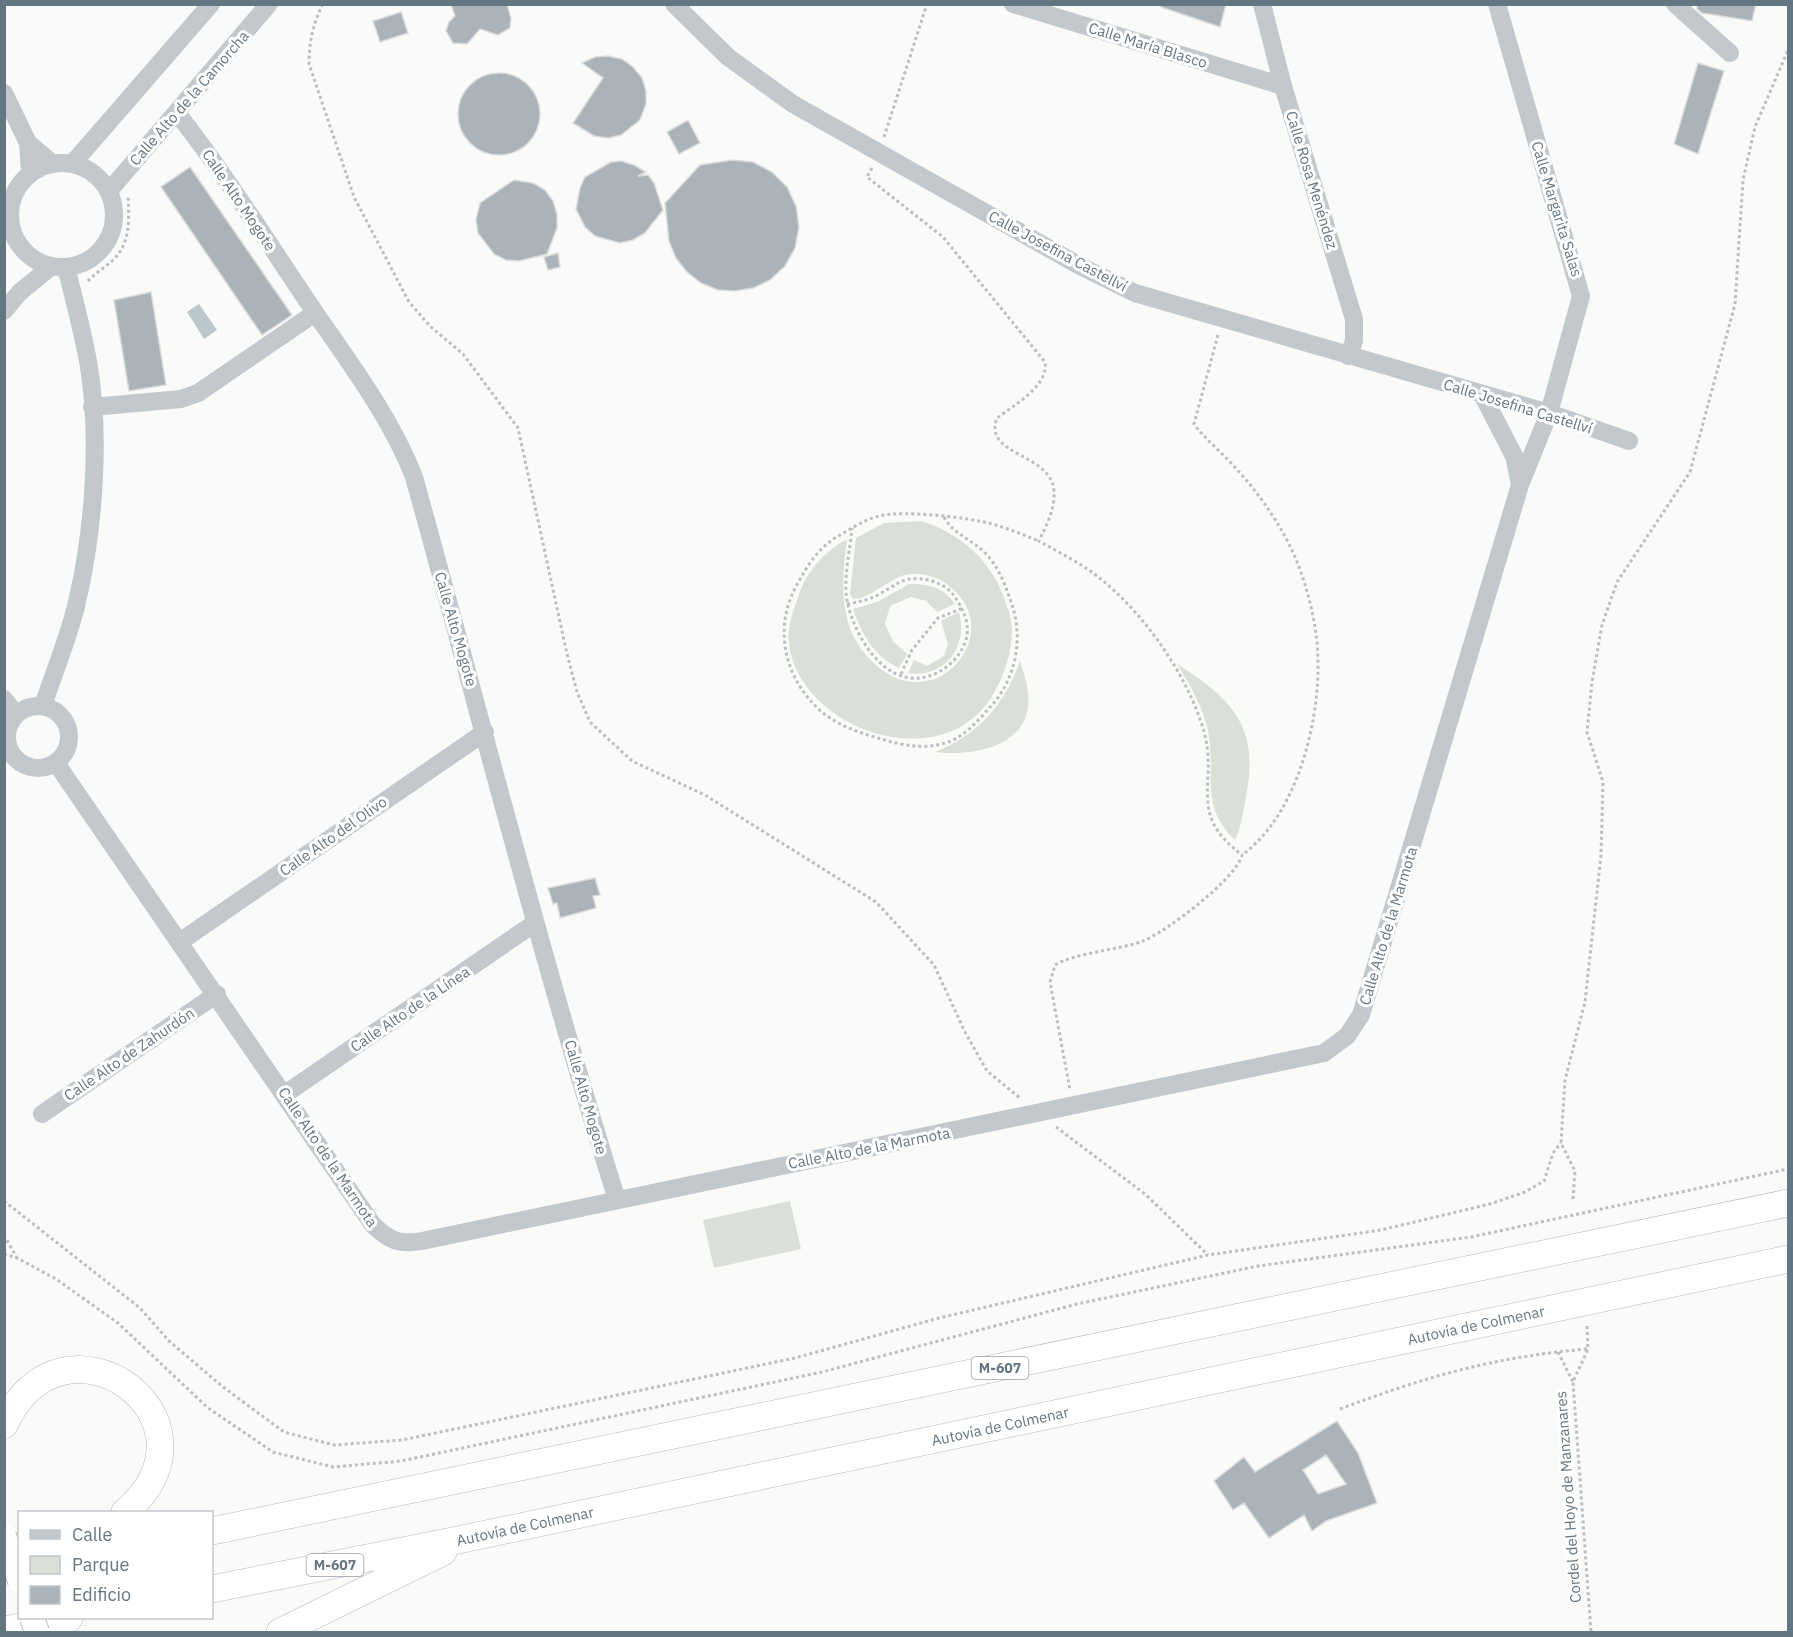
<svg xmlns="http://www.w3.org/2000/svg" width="1793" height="1637" font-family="'IBM Plex Sans',sans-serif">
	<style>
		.green { fill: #dadfd7 }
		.water { fill: #bbc7cb }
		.building { fill: #aab3b9; stroke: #dcdcda; stroke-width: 1.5; fill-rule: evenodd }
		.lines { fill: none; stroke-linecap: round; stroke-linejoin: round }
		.highway-casing { stroke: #b4b9bd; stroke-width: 28 }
		.path { stroke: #bbbfc2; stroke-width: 3; stroke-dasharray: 3 3; stroke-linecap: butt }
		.minor { stroke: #c3c8cc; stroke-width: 18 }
		.highway { stroke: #fff; stroke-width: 27 }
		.major-bridge-casing { stroke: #b5babe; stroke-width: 26; stroke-linecap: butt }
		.major-bridge { stroke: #fff; stroke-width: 24 }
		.labels { text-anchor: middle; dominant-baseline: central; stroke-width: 6; stroke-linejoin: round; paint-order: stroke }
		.shield { fill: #fff; stroke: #939fa8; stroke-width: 1.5 }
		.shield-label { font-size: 14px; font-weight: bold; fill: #657683 }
		.street-label { font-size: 15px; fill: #657683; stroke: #fff }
	</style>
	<rect width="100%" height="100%" fill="#fafaf8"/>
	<path class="green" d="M 922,521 C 969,538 995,565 1009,612 C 1017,639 1007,668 995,691 C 947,781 800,731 789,644 C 787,630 792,614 797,600 C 807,571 821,554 847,539 C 841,586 837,631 877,666 C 938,718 1008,631 949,586 C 940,578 923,573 910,574 C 893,576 878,592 861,598 L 853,599 L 850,594 L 856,538 L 884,523 Z
		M 909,584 C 927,583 945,588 955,604 L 937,612 L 926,601 L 911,597 L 890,606 L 885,624 L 893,641 L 907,654 L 899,668 C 874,656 862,635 853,609 L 877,602 Z
		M 959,612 C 969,646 944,679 908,673 L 914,660 L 927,666 L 944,656 L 948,644 L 941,621 Z
		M 1020,661 C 1024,674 1030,691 1028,706 C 1023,750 968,756 935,752 C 978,735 1005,704 1020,661 Z
		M 1177,664 C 1229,697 1259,725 1247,790 C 1244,807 1242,825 1235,840 C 1198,804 1217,776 1208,731 C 1203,707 1190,685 1177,664 Z
		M 790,1201 L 801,1249 L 714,1268 L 703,1220 Z"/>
	<path class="water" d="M 199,304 L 217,330 L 204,339 L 187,312 Z"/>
	<path class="building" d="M 451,4 L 507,4 L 511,18 L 510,28 L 498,35 L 480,29 L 467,44 L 453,43 L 446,31 L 449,22 L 455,16 Z
		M 1161,4 L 1226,4 L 1220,27 L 1161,7 Z
		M 1697,4 L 1756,4 L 1752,21 L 1702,13 L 1697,9 Z
		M 401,12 L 408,33 L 380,42 L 373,21 Z
		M 608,56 L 622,59 L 633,67 L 642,78 L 646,91 L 646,104 L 640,120 L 621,135 L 608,138 L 594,136 L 573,123 L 603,78 L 582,63 L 595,57 Z
		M 1698,63 L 1724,71 L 1698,154 L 1674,144 Z
		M458 114a41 41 0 1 1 82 0a41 41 0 1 1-82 0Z
		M 688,120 L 700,143 L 679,154 L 667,132 Z
		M 732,160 L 753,162 L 772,172 L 787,187 L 796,206 L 799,227 L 795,248 L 785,266 L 770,280 L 753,288 L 735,291 L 718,290 L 701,283 L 687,272 L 676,258 L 669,241 L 665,203 L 700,165 Z
		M 621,161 L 634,165 L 646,172 L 638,176 L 648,175 L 654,183 L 663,210 L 645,233 L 633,240 L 620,243 L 595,236 L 585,227 L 576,209 L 580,188 L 585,177 L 611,162 Z
		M 190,167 L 292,315 L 262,335 L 161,187 Z
		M 514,180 L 533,183 L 545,190 L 553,201 L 557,214 L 557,228 L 547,254 L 519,261 L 506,260 L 494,254 L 478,233 L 476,220 L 480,203 Z
		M 558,253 L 560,267 L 548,270 L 544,257 Z
		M 151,292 L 166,385 L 129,391 L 114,300 Z
		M 595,878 L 600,895 L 593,896 L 596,908 L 560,918 L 557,903 L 553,904 L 548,888 Z
		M 1337,1421 L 1358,1453 L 1377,1503 L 1326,1521 L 1312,1531 L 1304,1515 L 1269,1538 L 1244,1503 L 1233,1510 L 1214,1481 L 1244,1457 L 1255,1472 ZM 1326,1455 L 1346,1484 L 1318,1494 L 1303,1470 Z"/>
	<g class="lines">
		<g class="highway-casing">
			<path id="highway" d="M 4,1425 C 63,1296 233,1420 125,1512
				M 212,1531 L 1788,1203
				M 212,1589 L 458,1540 L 1788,1259
				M 4,1630 L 69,1618
				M 280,1632 L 443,1552"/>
		</g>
		<path class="path" d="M 323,4 C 313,23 309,43 309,64 L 354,197 L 409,302 L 431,327 L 463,354 L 518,428 L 567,654 L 577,692 L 590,722 L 632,761 L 705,795 L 876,902 L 934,965 L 965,1032 L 987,1071 L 1020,1098
			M 884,137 L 927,4
			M 872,168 L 867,177 L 943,237 L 1045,362 C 1049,386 1014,405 997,418 C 982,456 1053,453 1054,492 C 1055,510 1046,526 1039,541 C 1058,552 1079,562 1097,576 C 1143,612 1185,671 1203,728 C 1220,784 1185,812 1242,855 C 1237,878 1166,932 1143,941 C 1119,950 1074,953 1055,965 L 1050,982 L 1070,1090
			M 88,281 C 95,273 106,267 114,259 C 131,242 129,218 128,195
			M 1218,335 L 1194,424 C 1205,439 1219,450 1231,463 C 1248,481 1263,500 1276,521 C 1296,552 1309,590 1315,627 C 1327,698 1303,811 1242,855
			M 944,517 C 953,534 971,539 984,552 C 999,566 1007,589 1013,608 C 1023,641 1015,679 992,705 C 981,717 970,731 955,739 C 934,750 907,747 885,740 C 863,734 841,727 823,713 C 784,680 772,627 798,583 C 807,566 818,549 835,538 C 849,530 863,520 879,516 C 903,510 967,517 992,524 C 1008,528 1023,535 1039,541
			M 847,604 C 858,602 868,600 878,595 C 889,589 898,581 910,579 C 926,577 946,583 955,597 C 962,608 969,620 967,635 C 963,660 935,681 910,678 C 878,674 855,634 848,605 C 842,581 850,552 852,528
			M 901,674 L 912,650 L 938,618 L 963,608
			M 1056,1127 L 1145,1194 L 1208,1255
			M 1573,1199 L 1575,1171 L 1561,1143 L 1565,1080 L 1585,1002 L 1601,855 L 1603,782 L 1587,732 L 1592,682 L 1602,625 L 1617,582 L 1690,472 L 1735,304 L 1743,180 L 1755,127 L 1788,50
			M 4,1201 L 140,1308 L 169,1341 L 223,1387 L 284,1432 L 334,1445 L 402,1440 L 795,1358 L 939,1318 L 1208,1255 L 1381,1230 L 1490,1204 L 1525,1192 L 1544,1181 L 1553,1153 L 1561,1143
			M 4,1235 L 17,1258
			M 4,1254 L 17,1258 L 56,1279 L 118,1323 L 208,1408 L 273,1452 L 333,1467 L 401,1461 L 822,1372 L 1077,1304 L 1258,1266 L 1471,1237 L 1788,1169
			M 1587,1326 L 1588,1349 L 1573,1382 L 1591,1632
			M 1558,1352 L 1573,1382
			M 1340,1409 C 1424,1377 1498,1356 1588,1349"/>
		<path class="minor" d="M 674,4 L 728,57 L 793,104 L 1080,266 L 1135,293 L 1549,413 L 1629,441
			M 1013,4 L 1283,86
			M 1262,4 L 1283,86 L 1354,319 L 1354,341 L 1348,356
			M 1675,4 L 1730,53
			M 4,93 L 28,143
			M 177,113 C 225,174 266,240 310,305 C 347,360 390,415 414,477 C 481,718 542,961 617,1200
			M10 215a52 52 0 1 1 104 0a52 52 0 1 1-104 0Z
			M 73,163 L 211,4
			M 30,173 L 28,143 L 52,163
			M 109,191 L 269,4
			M 4,311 L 20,292 L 52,266
			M 1482,394 L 1514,456 L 1520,485
			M 92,407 L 181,399 L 198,393 L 315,313
			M 4,699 L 16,715
			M7 737a31 31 0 1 1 62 0a31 31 0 1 1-62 0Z
			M 43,706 C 54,672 69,637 77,602 C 94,529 101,435 88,361 C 82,329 74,298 66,267
			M 56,763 L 373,1225 C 390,1241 399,1245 422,1241 L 1324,1053 L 1347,1036 L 1361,1015 L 1520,485 L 1549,413 L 1581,296 L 1497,4
			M 181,941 L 485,732
			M 285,1094 L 535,923
			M 42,1114 L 217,994"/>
		<use href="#highway" class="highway"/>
		<g class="major-bridge-casing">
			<path id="major-bridge" d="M 4,1536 L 20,1581
				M 32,1618 L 37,1632"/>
		</g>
		<use href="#major-bridge" class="major-bridge"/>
	</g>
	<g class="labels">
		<g class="shield">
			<rect x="971.5" y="1357" width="57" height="22" rx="4.5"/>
			<rect x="306.5" y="1554" width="57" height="22" rx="4.5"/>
		</g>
		<g class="shield-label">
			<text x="1000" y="1368">M-607</text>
			<text x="335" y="1565">M-607</text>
		</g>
		<g class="street-label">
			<text transform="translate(1148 45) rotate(17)">Calle María Blasco</text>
			<text transform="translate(189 98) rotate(-49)">Calle Alto de la Camorcha</text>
			<text transform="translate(1312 180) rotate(73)">Calle Rosa Menéndez</text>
			<text transform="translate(239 200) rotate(56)">Calle Alto Mogote</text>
			<text transform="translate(1557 209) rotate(73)">Calle Margarita Salas</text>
			<text transform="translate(1058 251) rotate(28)">Calle Josefina Castellví</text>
			<text transform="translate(1518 406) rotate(17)">Calle Josefina Castellví</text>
			<text transform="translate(456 629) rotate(74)">Calle Alto Mogote</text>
			<text transform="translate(333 836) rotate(-35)">Calle Alto del Olivo</text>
			<text transform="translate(1388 926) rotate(-73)">Calle Alto de la Marmota</text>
			<text transform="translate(410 1009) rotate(-34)">Calle Alto de la Línea</text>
			<text transform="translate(129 1054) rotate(-34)">Calle Alto de Zahurdón</text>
			<text transform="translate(586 1097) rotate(74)">Calle Alto Mogote</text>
			<text transform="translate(869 1148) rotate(-11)">Calle Alto de la Marmota</text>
			<text transform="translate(328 1157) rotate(56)">Calle Alto de la Marmota</text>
			<text transform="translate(1476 1325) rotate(-12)">Autovía de Colmenar</text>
			<text transform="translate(1000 1426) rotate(-12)">Autovía de Colmenar</text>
			<text transform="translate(1568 1497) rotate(-94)">Cordel del Hoyo de Manzanares</text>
			<text transform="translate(525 1526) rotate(-12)">Autovía de Colmenar</text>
		</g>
	</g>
	<rect width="1793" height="1637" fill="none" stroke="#657683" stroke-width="12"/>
	<rect x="18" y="1511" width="195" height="108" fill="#ffffff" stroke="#c1c8cd" stroke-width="1.5"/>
	<rect x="30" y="1530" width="30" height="9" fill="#c3c8cc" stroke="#c1c8cd" stroke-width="1.5"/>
	<text x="72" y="1541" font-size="18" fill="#657683">Calle</text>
	<rect x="30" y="1556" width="30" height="18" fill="#dadfd7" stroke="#c1c8cd" stroke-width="1.5"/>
	<text x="72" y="1571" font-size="18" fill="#657683">Parque</text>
	<rect x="30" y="1586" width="30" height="18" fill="#aab3b9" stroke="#c1c8cd" stroke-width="1.5"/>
	<text x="72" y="1601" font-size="18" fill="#657683">Edificio</text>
</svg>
